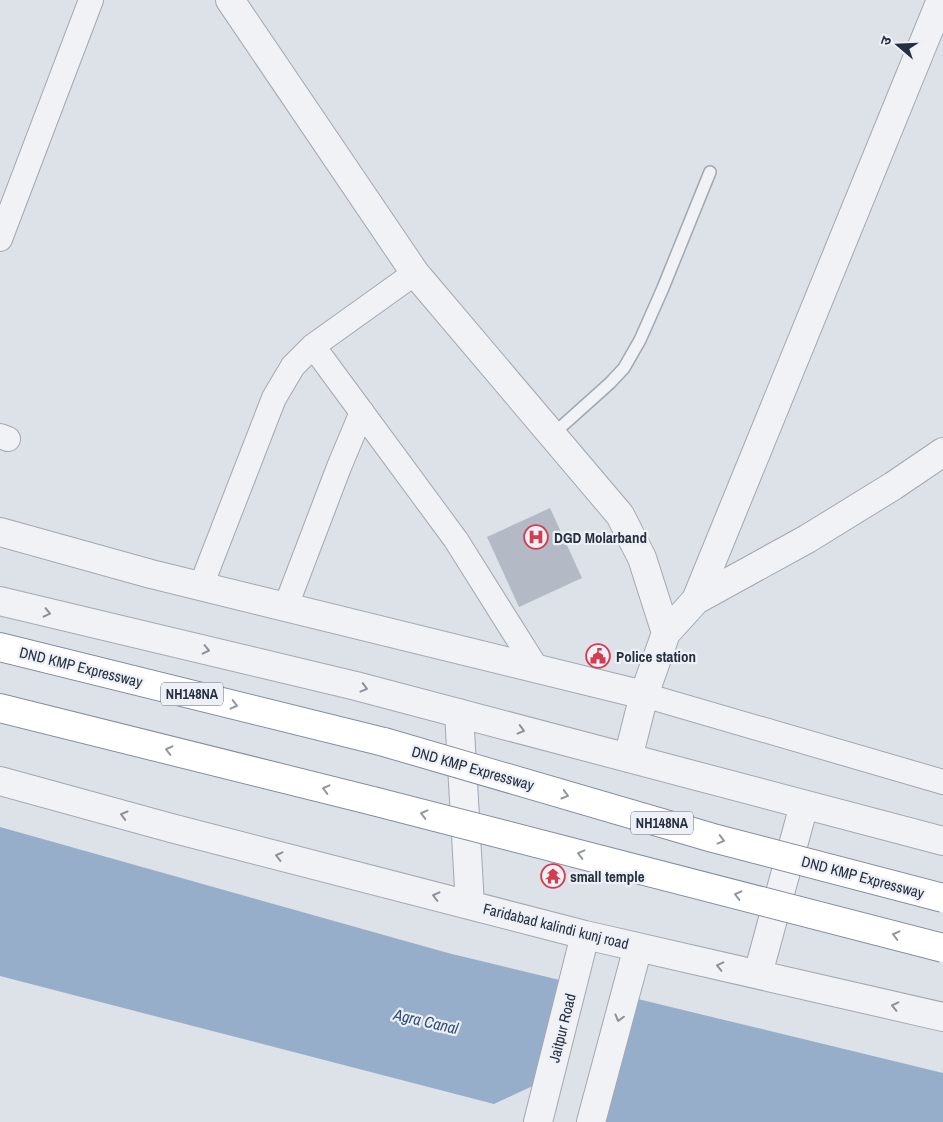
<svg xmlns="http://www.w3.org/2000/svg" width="943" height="1122" font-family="'Archivo Narrow','Noto Sans Devanagari',sans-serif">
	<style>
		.water { fill: #96aeca }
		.pier { fill: #dde1e8 }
		.building { fill: #b4bac5 }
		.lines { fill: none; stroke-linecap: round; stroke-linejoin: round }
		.service-casing { stroke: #a2a8b2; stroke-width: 14 }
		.minor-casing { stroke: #a2a8b2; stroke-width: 26 }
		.tertiary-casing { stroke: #a2a8b2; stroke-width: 30 }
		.trunk-casing { stroke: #848e9f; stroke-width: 30 }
		.service { stroke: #f0f2f6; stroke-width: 11 }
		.minor { stroke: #f0f2f6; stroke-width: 24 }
		.tertiary { stroke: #f0f2f6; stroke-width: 28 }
		.trunk { stroke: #fff; stroke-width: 28 }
		.trunk-bridge-casing { stroke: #848e9f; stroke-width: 30; stroke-linecap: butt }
		.trunk-bridge { stroke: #fff; stroke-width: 28 }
		.oneway { stroke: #8b909a }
		.oneway2 { stroke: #92979f }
		.labels { text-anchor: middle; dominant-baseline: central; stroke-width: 4.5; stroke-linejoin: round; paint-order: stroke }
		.shield { fill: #edf0f6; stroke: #626976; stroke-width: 1 }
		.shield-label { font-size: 14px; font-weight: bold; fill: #262f3f }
		.poi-label { font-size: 15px; font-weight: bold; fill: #262f3f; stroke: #edf0f6; text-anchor: start }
		.street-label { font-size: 15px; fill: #262f3f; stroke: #edf0f6 }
		.water-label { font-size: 16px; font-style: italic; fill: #2f4c75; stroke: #edf0f6 }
	</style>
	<rect width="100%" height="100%" fill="#dde1e8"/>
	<path class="water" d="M 0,827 L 448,953 L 943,1073 L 943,1122 L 572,1122 L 539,1083 L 494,1104 L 0,976 Z"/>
	<path class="pier" d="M 585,984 L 626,994 L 591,1122 L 568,1122 L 556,1107 Z"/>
	<path class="building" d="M 550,508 L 582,578 L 519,607 L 487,537 Z
		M 546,868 L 564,871 L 559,885 L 543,881 Z"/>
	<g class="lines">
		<g class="service-casing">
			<path id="service" d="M 552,435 L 610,383 L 624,368 L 640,340 L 663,288 L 710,172"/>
		</g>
		<g class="minor-casing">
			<path id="minor" d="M 0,239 L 91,0
				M 313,346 L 456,540 L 537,669
				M 0,436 L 8,439
				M 201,586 L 274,398 L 293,366 L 313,346 L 415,273
				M 286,606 L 339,467 L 362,412
				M 644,695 L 943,782"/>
		</g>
		<g class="tertiary-casing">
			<path id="tertiary" d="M 230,0 L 415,273 L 620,515 L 642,558 L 666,633
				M 0,532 L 151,574 L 644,695
				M 696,600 L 807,539 L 893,486 L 943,452
				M 0,601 L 356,686 L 943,841
				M 459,713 L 470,905
				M 628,758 L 644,695 L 666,633 L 696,600 L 941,0
				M 0,781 L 171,828 L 585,935 L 943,1017
				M 758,974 L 804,805
				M 538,1122 L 585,935
				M 591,1122 L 638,947"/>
		</g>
		<g class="trunk-casing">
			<path id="trunk" d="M 0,647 L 384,742
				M 0,708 L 373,801"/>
		</g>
		<use href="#service" class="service"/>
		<use href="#minor" class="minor"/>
		<use href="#tertiary" class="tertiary"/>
		<use href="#trunk" class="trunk"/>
		<g class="trunk-bridge-casing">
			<path id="trunk-bridge" d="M 384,742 L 713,838 L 943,898
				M 373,801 L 943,948"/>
		</g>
		<use href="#trunk-bridge" class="trunk-bridge"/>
	</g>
	<defs><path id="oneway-chevron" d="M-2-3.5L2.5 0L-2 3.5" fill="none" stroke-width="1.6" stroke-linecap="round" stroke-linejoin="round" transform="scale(1.25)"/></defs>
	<g class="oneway">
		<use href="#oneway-chevron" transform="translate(47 613) rotate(13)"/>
		<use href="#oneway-chevron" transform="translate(206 650) rotate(13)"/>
		<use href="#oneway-chevron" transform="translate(364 688) rotate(15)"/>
		<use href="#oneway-chevron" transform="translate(521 730) rotate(15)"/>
		<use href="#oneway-chevron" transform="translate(124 815) rotate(-164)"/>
		<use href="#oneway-chevron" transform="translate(279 856) rotate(-166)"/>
		<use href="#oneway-chevron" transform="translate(436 896) rotate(-166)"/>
		<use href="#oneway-chevron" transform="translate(720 966) rotate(-167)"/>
		<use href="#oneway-chevron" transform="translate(895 1006) rotate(-167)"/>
		<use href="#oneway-chevron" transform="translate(619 1018) rotate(105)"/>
	</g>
	<g class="oneway2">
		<use href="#oneway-chevron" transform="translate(234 705) rotate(14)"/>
		<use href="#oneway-chevron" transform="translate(169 750) rotate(-166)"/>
		<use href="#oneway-chevron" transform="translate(326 789) rotate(-166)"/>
		<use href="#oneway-chevron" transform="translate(565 795) rotate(16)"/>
		<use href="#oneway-chevron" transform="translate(424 814) rotate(-166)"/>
		<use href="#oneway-chevron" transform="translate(721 840) rotate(15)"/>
		<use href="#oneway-chevron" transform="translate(581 854) rotate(-166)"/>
		<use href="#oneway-chevron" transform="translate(738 895) rotate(-166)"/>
		<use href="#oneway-chevron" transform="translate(896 935) rotate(-166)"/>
	</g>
	<defs>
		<g id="hospital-ring" transform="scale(1.25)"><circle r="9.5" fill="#edf0f6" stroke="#d43c4f" stroke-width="1.5"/><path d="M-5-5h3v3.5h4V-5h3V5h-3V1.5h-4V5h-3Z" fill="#d43c4f"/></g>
		<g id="civic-ring" transform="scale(1.25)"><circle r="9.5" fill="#edf0f6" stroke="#d43c4f" stroke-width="1.5"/><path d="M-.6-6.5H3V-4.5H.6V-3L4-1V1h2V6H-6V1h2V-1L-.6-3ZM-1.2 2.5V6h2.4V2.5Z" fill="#d43c4f"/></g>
		<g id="temple-ring" transform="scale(1.25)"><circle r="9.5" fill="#edf0f6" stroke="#d43c4f" stroke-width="1.5"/><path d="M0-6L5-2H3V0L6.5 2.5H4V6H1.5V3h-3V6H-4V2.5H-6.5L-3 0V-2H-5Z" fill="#d43c4f"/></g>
	</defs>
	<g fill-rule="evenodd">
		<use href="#hospital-ring" x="536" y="537"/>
		<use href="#civic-ring" x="598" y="656"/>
		<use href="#temple-ring" x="553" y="876"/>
	</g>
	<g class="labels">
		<g class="shield">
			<rect x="161" y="682.5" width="62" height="23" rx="4"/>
			<rect x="631" y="811.5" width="62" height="23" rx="4"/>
		</g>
		<g class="shield-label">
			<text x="192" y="694">NH148NA</text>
			<text x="662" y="823">NH148NA</text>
		</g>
		<g class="poi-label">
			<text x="554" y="537">DGD Molarband</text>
			<text x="616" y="656">Police station</text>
			<text x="570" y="876">small temple</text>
		</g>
		<g class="street-label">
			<text transform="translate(81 667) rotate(14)">DND KMP Expressway</text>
			<text transform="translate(473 768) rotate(16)">DND KMP Expressway</text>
			<text transform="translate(863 877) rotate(15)">DND KMP Expressway</text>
			<text transform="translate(556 926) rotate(14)">Faridabad kalindi kunj road</text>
			<text transform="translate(562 1028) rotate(-76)">Jaitpur Road</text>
		</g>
		<g class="water-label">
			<text transform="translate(426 1021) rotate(13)">Agra Canal</text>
		</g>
	</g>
	<g transform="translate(898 45) rotate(289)" stroke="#edf0f6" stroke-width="4" paint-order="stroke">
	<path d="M0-4L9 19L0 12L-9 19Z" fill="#262f3f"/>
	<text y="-8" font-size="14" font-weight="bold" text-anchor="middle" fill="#262f3f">उ</text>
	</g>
</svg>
